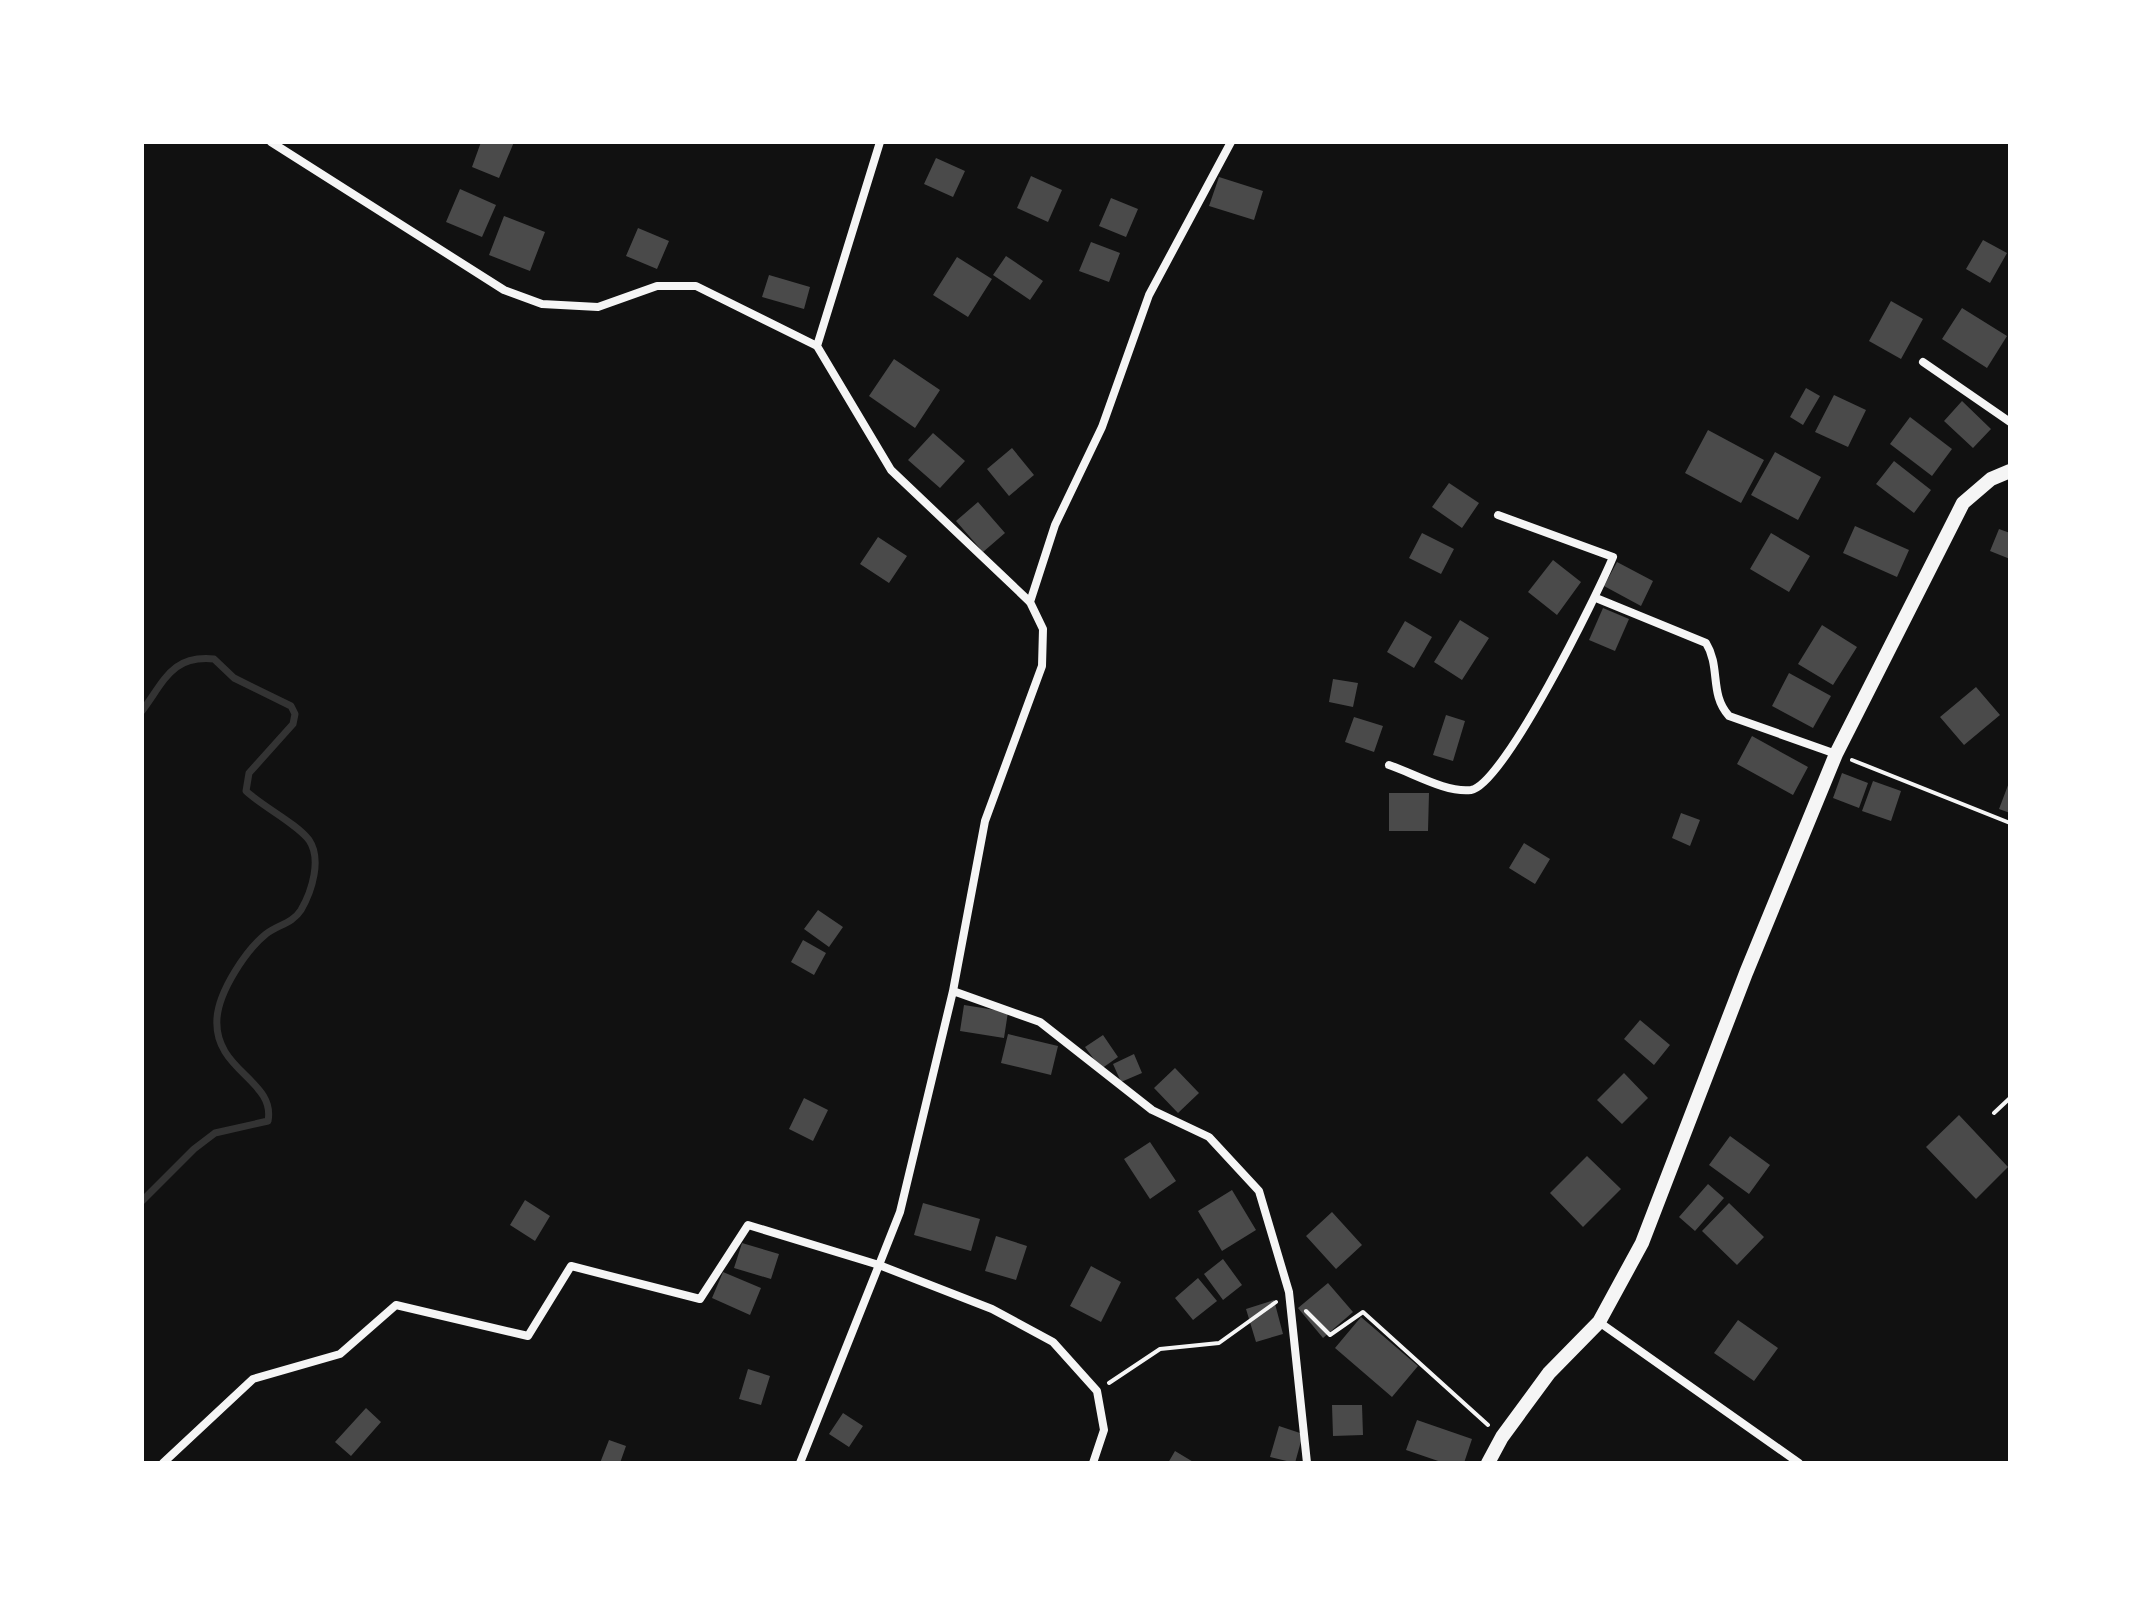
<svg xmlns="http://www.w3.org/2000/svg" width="2152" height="1605" font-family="'Open Sans',sans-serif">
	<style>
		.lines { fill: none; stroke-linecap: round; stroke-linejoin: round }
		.stream { stroke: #333; stroke-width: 7 }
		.building { fill: #4a4a4a }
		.path { stroke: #f5f5f5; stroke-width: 4 }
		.minor { stroke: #f5f5f5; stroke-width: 8 }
		.tertiary { stroke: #f5f5f5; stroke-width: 14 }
	</style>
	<rect width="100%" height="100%" fill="#111"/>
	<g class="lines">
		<path class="stream" d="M 142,711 C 165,680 172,655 214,659 L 234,678 L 291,706 L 295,714 L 293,724 L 249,773 L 246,791 C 263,807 296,823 309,840 C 322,859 312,891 301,910 C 293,923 278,925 266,934 C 246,950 219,991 217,1018 C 213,1071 276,1080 268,1121 L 215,1133 L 194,1149 L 142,1201"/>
	</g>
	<path class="building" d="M 481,142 L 514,142 L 499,178 L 472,167 Z
		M 936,158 L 965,171 L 953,197 L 924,184 Z
		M 1031,176 L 1062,190 L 1048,222 L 1017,208 Z
		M 1219,177 L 1263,191 L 1254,220 L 1209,206 Z
		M 460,189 L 496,205 L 482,237 L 446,222 Z
		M 1111,198 L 1138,209 L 1126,237 L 1099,226 Z
		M 504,216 L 545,232 L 530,271 L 489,255 Z
		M 638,228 L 669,241 L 657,269 L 626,256 Z
		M 1983,240 L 2007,253 L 1990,283 L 1966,269 Z
		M 1091,242 L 1120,253 L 1109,282 L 1079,271 Z
		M 1006,256 L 1043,281 L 1030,300 L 993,275 Z
		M 957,257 L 992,279 L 968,317 L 933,295 Z
		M 769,275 L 810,287 L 804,309 L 762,297 Z
		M 1891,301 L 1923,319 L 1901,359 L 1869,341 Z
		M 1962,308 L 2007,336 L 1987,368 L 1942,339 Z
		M 894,359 L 940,390 L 915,428 L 869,396 Z
		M 1806,388 L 1820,396 L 1803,425 L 1790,417 Z
		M 1834,395 L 1866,410 L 1848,447 L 1815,432 Z
		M 1962,401 L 1991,429 L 1973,448 L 1944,421 Z
		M 1910,417 L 1952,449 L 1932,476 L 1890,444 Z
		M 1708,430 L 1764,460 L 1741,503 L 1685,473 Z
		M 933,433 L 965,461 L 940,488 L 908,460 Z
		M 1012,448 L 1034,475 L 1009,496 L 987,469 Z
		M 1775,452 L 1821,477 L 1798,520 L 1751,495 Z
		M 1894,461 L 1931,490 L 1914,513 L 1876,484 Z
		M 1449,483 L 1479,503 L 1462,528 L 1432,507 Z
		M 978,502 L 1005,533 L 983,552 L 956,521 Z
		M 1855,526 L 1909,550 L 1897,577 L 1843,553 Z
		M 1999,529 L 2010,533 L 2010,559 L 1990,551 Z
		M 1422,533 L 1454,549 L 1441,574 L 1409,558 Z
		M 1771,533 L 1810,556 L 1789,592 L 1750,569 Z
		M 878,537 L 907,556 L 889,583 L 860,564 Z
		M 1553,560 L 1581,582 L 1557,615 L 1528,592 Z
		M 1617,562 L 1653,581 L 1641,606 L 1604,586 Z
		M 1603,608 L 1629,619 L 1615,651 L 1589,640 Z
		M 1460,620 L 1489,638 L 1462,680 L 1434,662 Z
		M 1405,621 L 1432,637 L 1414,668 L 1387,652 Z
		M 1822,625 L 1857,647 L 1833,685 L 1798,664 Z
		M 1789,673 L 1831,696 L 1813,728 L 1772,706 Z
		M 1333,679 L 1358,683 L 1353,707 L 1329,702 Z
		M 1976,687 L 2000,715 L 1964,745 L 1940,717 Z
		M 1446,715 L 1465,721 L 1453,761 L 1433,755 Z
		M 1354,717 L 1383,726 L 1374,752 L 1345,742 Z
		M 1752,736 L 1808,767 L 1793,795 L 1737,764 Z
		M 1842,773 L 1868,783 L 1859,808 L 1833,798 Z
		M 2010,780 L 2010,813 L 1999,809 Z
		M 1873,781 L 1901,791 L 1891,821 L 1862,811 Z
		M 1389,793 L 1429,793 L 1428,831 L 1389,831 Z
		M 1681,813 L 1700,820 L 1690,846 L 1672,838 Z
		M 1524,843 L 1550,859 L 1535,884 L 1509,868 Z
		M 818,910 L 843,927 L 829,947 L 804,929 Z
		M 803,940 L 826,953 L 814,975 L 791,962 Z
		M 964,1005 L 1008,1012 L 1004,1038 L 960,1031 Z
		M 1640,1020 L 1670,1045 L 1654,1065 L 1624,1039 Z
		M 1008,1034 L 1058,1046 L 1051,1075 L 1001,1063 Z
		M 1103,1035 L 1118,1057 L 1101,1069 L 1085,1047 Z
		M 1134,1054 L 1142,1073 L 1121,1082 L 1113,1064 Z
		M 1175,1068 L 1199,1093 L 1178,1113 L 1154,1088 Z
		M 1624,1073 L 1648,1098 L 1622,1124 L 1597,1100 Z
		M 804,1098 L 828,1110 L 813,1141 L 789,1129 Z
		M 1959,1115 L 2008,1167 L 1976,1199 L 1926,1147 Z
		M 1730,1136 L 1770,1165 L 1749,1194 L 1709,1165 Z
		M 1150,1142 L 1176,1181 L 1150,1199 L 1124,1159 Z
		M 1587,1156 L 1621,1189 L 1583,1227 L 1550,1193 Z
		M 1708,1184 L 1724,1198 L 1695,1231 L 1679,1217 Z
		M 1232,1190 L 1256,1230 L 1222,1251 L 1198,1211 Z
		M 525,1200 L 550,1216 L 535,1241 L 510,1225 Z
		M 923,1203 L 980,1219 L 971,1251 L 914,1235 Z
		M 1729,1203 L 1764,1237 L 1737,1265 L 1702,1231 Z
		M 1332,1212 L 1362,1245 L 1336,1269 L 1306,1236 Z
		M 996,1236 L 1027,1246 L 1016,1280 L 985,1271 Z
		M 742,1243 L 779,1254 L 771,1279 L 734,1268 Z
		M 1223,1259 L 1242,1285 L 1223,1300 L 1204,1274 Z
		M 1091,1266 L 1121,1282 L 1101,1322 L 1070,1306 Z
		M 723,1272 L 761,1288 L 750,1315 L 712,1298 Z
		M 1198,1278 L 1217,1301 L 1193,1320 L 1175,1298 Z
		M 1328,1283 L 1353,1312 L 1323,1338 L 1298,1308 Z
		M 1274,1300 L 1283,1334 L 1256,1342 L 1246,1309 Z
		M 1361,1317 L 1418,1366 L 1392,1397 L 1335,1348 Z
		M 1738,1320 L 1778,1348 L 1754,1381 L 1714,1353 Z
		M 748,1369 L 770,1376 L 761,1405 L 739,1399 Z
		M 1332,1405 L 1362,1405 L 1363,1435 L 1333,1436 Z
		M 366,1408 L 381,1422 L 351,1456 L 335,1442 Z
		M 843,1413 L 863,1426 L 849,1447 L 829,1434 Z
		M 1417,1420 L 1472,1439 L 1464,1463 L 1444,1463 L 1406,1450 Z
		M 1279,1426 L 1303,1434 L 1295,1463 L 1270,1457 Z
		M 609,1440 L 626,1446 L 620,1463 L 600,1463 Z
		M 1175,1451 L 1195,1463 L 1168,1463 Z"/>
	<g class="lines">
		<path class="path" d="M 1852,760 L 2010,823
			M 1994,1113 L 2010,1098
			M 1306,1311 L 1330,1335 L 1363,1312 L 1488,1425
			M 1109,1383 L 1160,1349 L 1219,1343 L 1276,1302"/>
		<path class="minor" d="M 271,142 L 504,290 L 542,304 L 598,307 L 657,286 L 696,286 L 817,346 L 891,470 L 1030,602 L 1043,629 L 1042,666 L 985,821 L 953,991 L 900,1212 L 879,1265 L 992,1309 L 1053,1342 L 1097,1391 L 1104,1430 L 1093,1463
			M 817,346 L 880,142
			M 1923,362 L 2010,422
			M 1596,598 L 1706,643 C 1721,667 1709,694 1729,716 L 1836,754
			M 1030,602 L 1055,525 L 1102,427 L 1149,295 L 1231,142
			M 1389,765 C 1413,773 1446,793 1471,790 C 1504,785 1598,593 1613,557 L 1498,515
			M 953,991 L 1040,1022 L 1152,1110 L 1209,1137 L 1259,1191 L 1289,1292 L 1307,1463
			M 1599,1322 L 1799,1463
			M 163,1463 L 253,1379 L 340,1354 L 396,1305 L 528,1336 L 571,1266 L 700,1299 L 748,1225 L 879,1265 L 800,1463"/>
		<path class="tertiary" d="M 1488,1463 L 1502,1437 L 1549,1373 L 1599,1322 L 1642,1243 L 1746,973 L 1836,754 L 1963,503 L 1991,479 L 2010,471"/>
	</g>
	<rect width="2152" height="1605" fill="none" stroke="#ffffff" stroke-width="288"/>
</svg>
